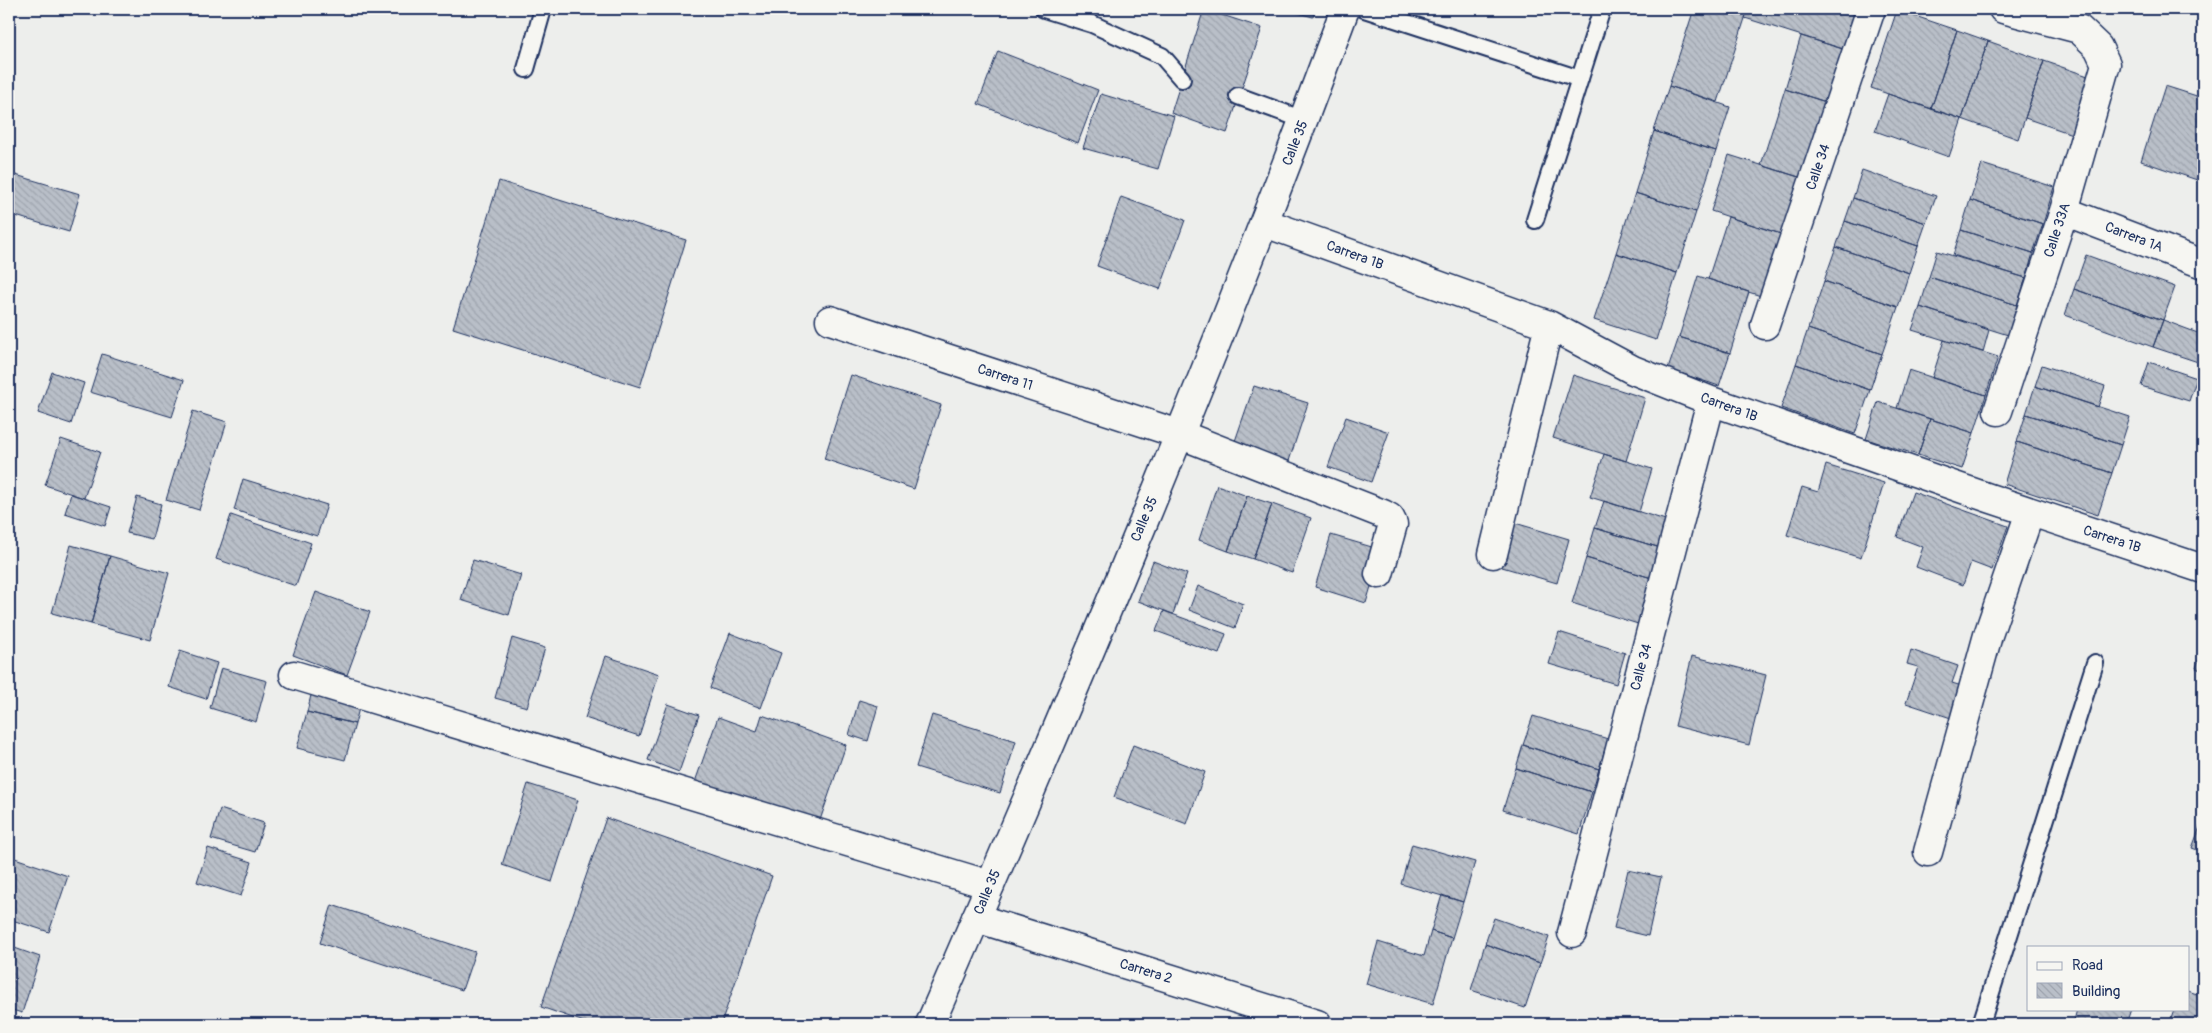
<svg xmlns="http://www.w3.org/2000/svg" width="2212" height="1033" font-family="Pangolin,sans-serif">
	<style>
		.building { fill: url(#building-back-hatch); stroke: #1b2f5e }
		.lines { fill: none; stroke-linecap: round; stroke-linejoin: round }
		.lane-casing { stroke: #1b2f5e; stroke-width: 20 }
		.street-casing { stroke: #1b2f5e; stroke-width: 31 }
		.secondary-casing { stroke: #1b2f5e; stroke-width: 31 }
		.lane { stroke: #f6f6f2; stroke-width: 16 }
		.street { stroke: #f6f6f2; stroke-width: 28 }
		.secondary { stroke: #f6f6f2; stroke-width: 28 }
		.labels { text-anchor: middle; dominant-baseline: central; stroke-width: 4; stroke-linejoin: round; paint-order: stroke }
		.street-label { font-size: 14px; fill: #1b2f5e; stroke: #f6f6f2 }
	</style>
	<defs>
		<pattern id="building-back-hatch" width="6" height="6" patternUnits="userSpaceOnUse" patternTransform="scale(1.25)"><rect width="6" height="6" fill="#b9bfc8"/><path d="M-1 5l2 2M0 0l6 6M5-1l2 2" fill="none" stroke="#9ea4ae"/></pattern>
	</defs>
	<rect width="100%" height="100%" fill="#edeeec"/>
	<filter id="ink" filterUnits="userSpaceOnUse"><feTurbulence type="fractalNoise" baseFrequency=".02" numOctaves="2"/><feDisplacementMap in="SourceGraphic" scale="10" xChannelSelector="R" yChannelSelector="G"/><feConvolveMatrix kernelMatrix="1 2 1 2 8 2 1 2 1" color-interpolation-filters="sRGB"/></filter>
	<g filter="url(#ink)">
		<path class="building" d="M 1204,9 L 1262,28 L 1227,133 L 1171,113 Z
			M 1283,9 L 1316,9 L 1313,17 Z
			M 1694,9 L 1748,9 L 1718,102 L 1669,86 Z
			M 1748,9 L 1856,9 L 1843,49 L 1745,18 Z
			M 1897,10 L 1957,30 L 1931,109 L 1871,88 Z
			M 1957,30 L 1988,41 L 1962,119 L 1931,109 Z
			M 1801,36 L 1843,49 L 1826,102 L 1785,89 Z
			M 1988,41 L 2044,61 L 2018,139 L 1962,119 Z
			M 998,51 L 1098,90 L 1078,143 L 978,104 Z
			M 2044,61 L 2094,78 L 2075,135 L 2025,118 Z
			M 1669,86 L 1730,107 L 1716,151 L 1654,131 Z
			M 2165,86 L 2203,98 L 2203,182 L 2141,161 Z
			M 1785,89 L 1826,102 L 1802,178 L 1761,165 Z
			M 1101,94 L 1174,116 L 1158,169 L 1083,148 Z
			M 1888,94 L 1962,119 L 1949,157 L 1875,131 Z
			M 1654,131 L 1716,151 L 1696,212 L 1635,193 Z
			M 1729,155 L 1802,178 L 1784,235 L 1711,211 Z
			M 1982,164 L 2054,187 L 2043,224 L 1970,200 Z
			M 1862,170 L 1936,196 L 1926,223 L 1853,198 Z
			M 9,173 L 80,194 L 69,232 L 9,214 Z
			M 499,181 L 686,240 L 640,387 L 453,328 Z
			M 1635,193 L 1696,212 L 1677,273 L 1616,253 Z
			M 1121,197 L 1185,220 L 1160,289 L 1097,266 Z
			M 1853,198 L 1926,223 L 1918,246 L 1845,221 Z
			M 1970,200 L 2043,224 L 2033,253 L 1961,230 Z
			M 1728,217 L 1784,235 L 1764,297 L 1708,279 Z
			M 1845,221 L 1918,246 L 1909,273 L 1836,247 Z
			M 1961,230 L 2033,253 L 2026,278 L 1953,255 Z
			M 1836,247 L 1909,273 L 1898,307 L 1824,281 Z
			M 1937,251 L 2026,278 L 2017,305 L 1929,277 Z
			M 1616,253 L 1677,273 L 1656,340 L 1594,320 Z
			M 2086,255 L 2175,287 L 2163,320 L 2074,289 Z
			M 1698,276 L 1749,292 L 1730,353 L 1679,337 Z
			M 1929,277 L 2017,305 L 2008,335 L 1920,307 Z
			M 1824,281 L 1898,307 L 1882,354 L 1808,329 Z
			M 2074,289 L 2163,320 L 2153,347 L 2065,315 Z
			M 1920,307 L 1989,330 L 1983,352 L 1912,330 Z
			M 2163,320 L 2203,335 L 2203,348 L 2198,362 L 2153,347 Z
			M 1808,329 L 1882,354 L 1870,390 L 1796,364 Z
			M 1679,337 L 1730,353 L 1719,386 L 1668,369 Z
			M 1944,340 L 1998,357 L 1986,395 L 1932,378 Z
			M 102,354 L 184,380 L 172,417 L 90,392 Z
			M 2149,362 L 2197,378 L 2189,401 L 2141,386 Z
			M 1796,364 L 1870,390 L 1855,434 L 1781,408 Z
			M 2042,365 L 2105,386 L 2098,407 L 2035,386 Z
			M 1909,370 L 1986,395 L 1974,433 L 1897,408 Z
			M 52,372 L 84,383 L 71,424 L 38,413 Z
			M 851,375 L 941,405 L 914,489 L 824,459 Z
			M 1573,375 L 1645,398 L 1626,461 L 1553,438 Z
			M 1254,386 L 1308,403 L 1289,461 L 1234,444 Z
			M 2035,386 L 2130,417 L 2121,445 L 2026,414 Z
			M 1878,402 L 1930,419 L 1918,455 L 1866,439 Z
			M 193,411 L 227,422 L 199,510 L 166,500 Z
			M 2026,414 L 2121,445 L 2112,473 L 2017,442 Z
			M 1346,417 L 1389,432 L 1371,482 L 1328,467 Z
			M 1930,419 L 1974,433 L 1962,469 L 1918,455 Z
			M 61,439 L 100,452 L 84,498 L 45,485 Z
			M 2017,442 L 2112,473 L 2098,515 L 2004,484 Z
			M 1604,454 L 1652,469 L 1639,512 L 1590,497 Z
			M 1826,465 L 1884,483 L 1861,558 L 1787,535 L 1802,487 L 1818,492 Z
			M 243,479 L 327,505 L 317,536 L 234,510 Z
			M 1217,485 L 1247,496 L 1228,551 L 1199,540 Z
			M 1913,492 L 2008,526 L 1992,570 L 1971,562 L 1963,585 L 1916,567 L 1923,547 L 1897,537 Z
			M 71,494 L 111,507 L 105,526 L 65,513 Z
			M 1247,496 L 1272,504 L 1253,559 L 1228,551 Z
			M 137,497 L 161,504 L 152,539 L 127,533 Z
			M 1604,501 L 1672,522 L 1664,549 L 1595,528 Z
			M 1272,504 L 1311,518 L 1292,573 L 1253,559 Z
			M 231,515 L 311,543 L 296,586 L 216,559 Z
			M 1515,523 L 1569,539 L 1557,583 L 1502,567 Z
			M 1595,528 L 1664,549 L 1655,579 L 1586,558 Z
			M 1331,535 L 1382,550 L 1366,603 L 1315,587 Z
			M 71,545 L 110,556 L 91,624 L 52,613 Z
			M 110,556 L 169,573 L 150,640 L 91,624 Z
			M 1586,558 L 1655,579 L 1641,625 L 1572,603 Z
			M 473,560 L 521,575 L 509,615 L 461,600 Z
			M 1153,561 L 1187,574 L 1173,614 L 1138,601 Z
			M 1198,586 L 1243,604 L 1235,628 L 1189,610 Z
			M 316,592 L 370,612 L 347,675 L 293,655 Z
			M 1164,611 L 1226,634 L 1219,654 L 1156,631 Z
			M 1559,632 L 1625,653 L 1616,684 L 1549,664 Z
			M 730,633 L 781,653 L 761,708 L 710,688 Z
			M 512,638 L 545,648 L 527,707 L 495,698 Z
			M 2203,646 L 2203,671 L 2196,668 Z
			M 1911,650 L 1958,666 L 1952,683 L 1968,688 L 1957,720 L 1906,703 L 1918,667 L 1907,664 Z
			M 180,651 L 217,663 L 206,699 L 169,687 Z
			M 606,656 L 659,674 L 639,736 L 585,718 Z
			M 1692,656 L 1766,675 L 1749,745 L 1675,726 Z
			M 221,668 L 267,681 L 256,722 L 210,708 Z
			M 312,691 L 360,704 L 355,724 L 307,712 Z
			M 859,700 L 878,706 L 868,741 L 849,735 Z
			M 668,704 L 699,715 L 679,772 L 648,760 Z
			M 307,712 L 355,724 L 345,760 L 297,748 Z
			M 762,715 L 846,745 L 818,826 L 695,782 L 718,717 L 757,731 Z
			M 932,715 L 1016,741 L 1000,793 L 916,767 Z
			M 1533,716 L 1608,739 L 1599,769 L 1523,745 Z
			M 1133,745 L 1205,772 L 1187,824 L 1114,797 Z
			M 1523,745 L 1599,769 L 1592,792 L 1516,768 Z
			M 1516,768 L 1592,792 L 1579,834 L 1503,810 Z
			M 528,784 L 578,800 L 552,882 L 502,865 Z
			M 220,809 L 264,823 L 255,852 L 211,839 Z
			M 606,818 L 772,876 L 721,1024 L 590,1024 L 541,1007 Z
			M 2203,819 L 2203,852 L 2192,848 Z
			M 1412,844 L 1475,862 L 1463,902 L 1401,884 Z
			M 208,848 L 252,862 L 241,896 L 197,882 Z
			M 9,856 L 68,876 L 49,932 L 9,919 Z
			M 1628,870 L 1661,877 L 1648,936 L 1614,928 Z
			M 1442,895 L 1463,902 L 1452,938 L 1431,931 Z
			M 332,905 L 475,952 L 462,990 L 320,943 Z
			M 1494,918 L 1549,937 L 1540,963 L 1485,944 Z
			M 1431,931 L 1452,938 L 1433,1004 L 1366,984 L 1378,942 L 1424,956 Z
			M 1485,944 L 1540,963 L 1525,1008 L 1471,990 Z
			M 9,946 L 40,957 L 22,1013 L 9,1009 Z
			M 2188,991 L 2203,996 L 2203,1024 L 2169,1024 L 2174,1009 L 2188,1009 Z
			M 2077,1009 L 2131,1009 L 2126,1024 L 2084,1024 L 2074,1021 Z"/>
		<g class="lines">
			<g class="lane-casing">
				<path id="lane" d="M 1044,9 L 1092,24 L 1162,56 L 1182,79
					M 1364,9 L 1580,79
					M 526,69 L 543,9
					M 1238,96 L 1304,120
					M 1535,220 L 1602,9
					M 1981,1024 L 2095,663"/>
			</g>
			<g class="street-casing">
				<path id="street" d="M 2064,211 L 2203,264
					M 1265,223 L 1549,325 L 1633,370 L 1711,401 L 1989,498 L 2203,569
					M 830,320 L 1179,434 L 1383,514 L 1390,518 L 1393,524 L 1379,574
					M 1765,325 L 1871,9
					M 1998,411 L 2064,211 L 2106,64 L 2098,47 L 2079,29 L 2003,9
					M 1493,554 L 1549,325
					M 294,675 L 990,885
					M 1928,852 L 1988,635 L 2030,512
					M 976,918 L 1317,1024
					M 1572,933 L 1711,401"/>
			</g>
			<g class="secondary-casing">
				<path id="secondary" d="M 930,1024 C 1076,689 1218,352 1345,9"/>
			</g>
			<use href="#lane" class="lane"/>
			<use href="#street" class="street"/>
			<use href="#secondary" class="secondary"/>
		</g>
	</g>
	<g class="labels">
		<g class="street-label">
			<text transform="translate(1295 143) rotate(-69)">Calle 35</text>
			<text transform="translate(1818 167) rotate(-71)">Calle 34</text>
			<text transform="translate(2057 230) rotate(-72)">Calle 33A</text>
			<text transform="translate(2134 237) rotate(21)">Carrera 1A</text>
			<text transform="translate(1355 255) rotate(20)">Carrera 1B</text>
			<text transform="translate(1005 377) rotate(18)">Carrera 11</text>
			<text transform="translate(1729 407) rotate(20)">Carrera 1B</text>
			<text transform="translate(1144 519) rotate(-67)">Calle 35</text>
			<text transform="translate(2112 539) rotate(18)">Carrera 1B</text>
			<text transform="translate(1641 667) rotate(-75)">Calle 34</text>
			<text transform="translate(987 892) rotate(-67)">Calle 35</text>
			<text transform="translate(1146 971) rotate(17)">Carrera 2</text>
		</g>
	</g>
	<rect width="2212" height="1033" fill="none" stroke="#f6f6f2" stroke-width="30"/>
	<rect x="15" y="15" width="2182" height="1003" fill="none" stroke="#1b2f5e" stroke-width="2" filter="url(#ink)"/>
	<rect x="2027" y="946" width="162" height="65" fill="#f6f6f2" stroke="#9ea6b7"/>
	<rect x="2037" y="962" width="25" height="8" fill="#f6f6f2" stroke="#9ea6b7"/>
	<text x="2072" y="970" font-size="15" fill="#1b2f5e">Road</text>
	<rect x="2037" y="983" width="25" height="15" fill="url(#building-back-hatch)" stroke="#9ea6b7"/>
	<text x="2072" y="996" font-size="15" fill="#1b2f5e">Building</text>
</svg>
